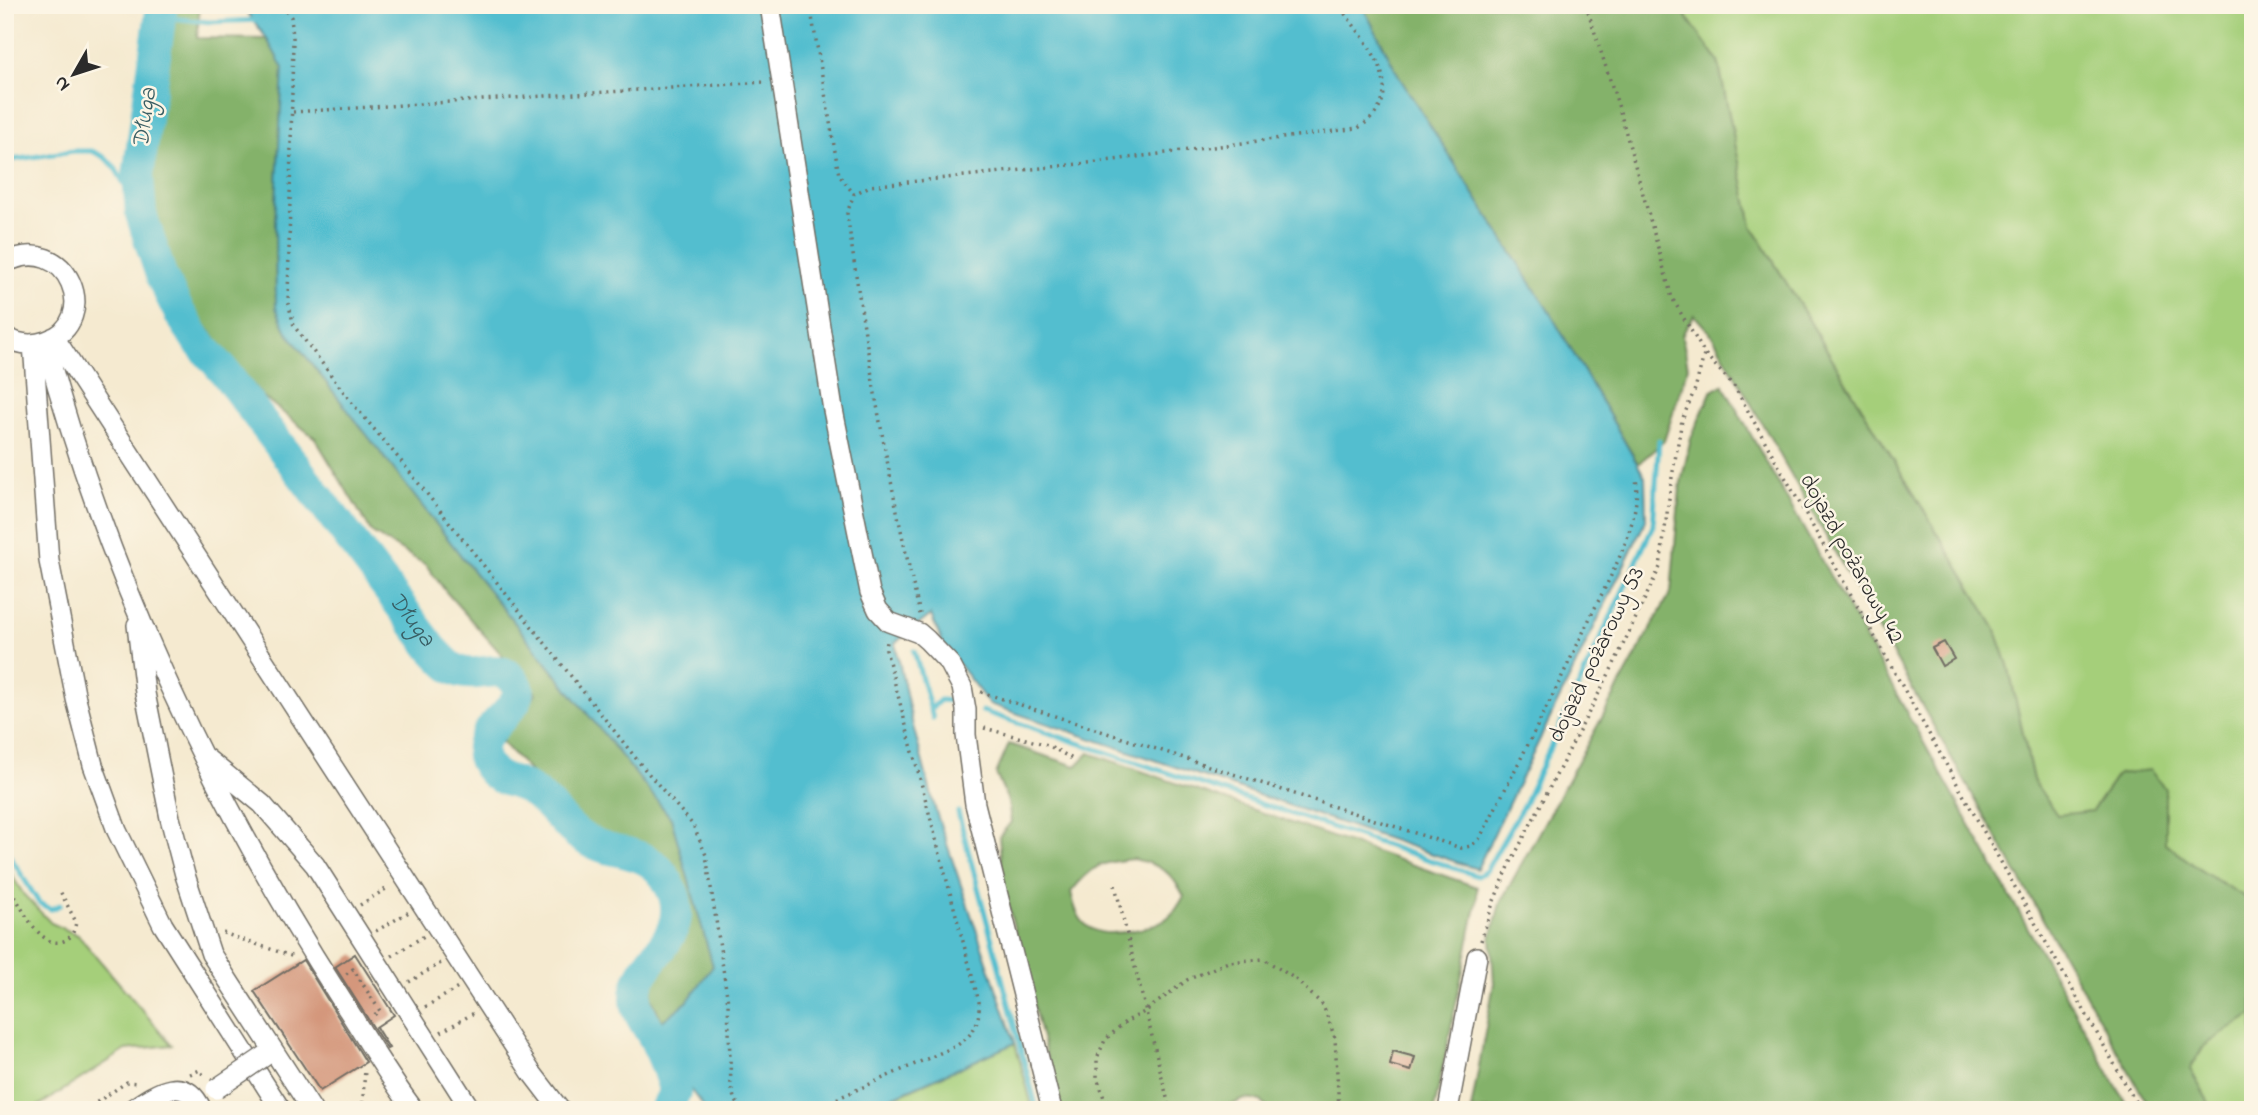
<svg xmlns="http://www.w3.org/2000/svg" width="2258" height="1115" font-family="'Indie Flower',sans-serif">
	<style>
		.green { fill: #a5cf7a; stroke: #687d52; stroke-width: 2 }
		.forest { fill: #84b26a; stroke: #586e4a; stroke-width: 2; fill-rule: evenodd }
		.water { fill: #53becf; stroke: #3f747d; stroke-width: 2 }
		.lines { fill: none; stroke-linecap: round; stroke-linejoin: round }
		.stream { stroke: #53becf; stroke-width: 5 }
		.river { stroke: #53becf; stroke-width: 32 }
		.building { fill: #d4977b }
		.minor-casing { stroke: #726e65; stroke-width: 22 }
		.path { stroke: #726e65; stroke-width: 3.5; stroke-dasharray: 2 5; stroke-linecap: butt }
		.minor { stroke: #fff; stroke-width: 19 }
		.minor-bridge-casing { stroke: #726e65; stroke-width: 22; stroke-linecap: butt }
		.minor-bridge { stroke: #fff; stroke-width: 19 }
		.labels { text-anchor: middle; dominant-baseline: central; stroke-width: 5; stroke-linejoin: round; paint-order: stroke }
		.street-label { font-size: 23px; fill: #2b2b2b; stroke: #fcf5e5 }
		.water-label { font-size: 24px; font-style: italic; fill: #395e64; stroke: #fcf5e5 }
	</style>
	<rect width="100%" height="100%" fill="#fcf5e5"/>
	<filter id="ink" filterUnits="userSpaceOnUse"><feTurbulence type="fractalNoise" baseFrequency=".0143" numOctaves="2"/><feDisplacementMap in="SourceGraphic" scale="14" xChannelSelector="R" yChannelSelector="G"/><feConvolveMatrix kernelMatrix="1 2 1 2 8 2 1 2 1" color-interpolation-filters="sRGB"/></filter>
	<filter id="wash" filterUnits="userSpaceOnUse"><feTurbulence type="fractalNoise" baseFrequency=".00686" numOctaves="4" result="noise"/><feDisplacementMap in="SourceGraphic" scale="28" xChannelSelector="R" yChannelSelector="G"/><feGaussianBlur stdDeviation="1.57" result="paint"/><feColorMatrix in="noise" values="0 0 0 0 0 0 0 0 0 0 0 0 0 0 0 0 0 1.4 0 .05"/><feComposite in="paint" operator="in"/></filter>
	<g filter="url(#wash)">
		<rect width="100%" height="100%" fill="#f5ead0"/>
		<path class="green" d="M 1678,5 L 2253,5 L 2253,902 L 2203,872 L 2165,843 L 2165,789 L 2118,774 L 2092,811 L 2057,816 L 2033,780 L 2008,665 L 1995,628 L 1752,226 L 1718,61 Z
			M 5,864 L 24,895 L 51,923 L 78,935 L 172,1045 L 126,1050 L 32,1110 L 5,1110 Z
			M 2250,1014 L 2253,1014 L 2253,1110 L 2213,1110 L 2190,1070 L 2204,1046 Z
			M 1015,1043 L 1033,1110 L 865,1110 Z
			M 167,1099 L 183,1105 L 186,1110 L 159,1110 L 154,1102 Z"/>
		<path class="forest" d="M 170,5 L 200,5 L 197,38 L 267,39 L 283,67 L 275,223 L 276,308 L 287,332 L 462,557 L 671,818 L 713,966 L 687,1002 L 662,1021 L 651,997 L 656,969 L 679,945 L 687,907 L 674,864 L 644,845 L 581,826 L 502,742 L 507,726 L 526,711 L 536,693 L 447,593 L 426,565 L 372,533 L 315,438 L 261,395 L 183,298 L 155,222 L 150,172 Z
			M 1362,5 L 1678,5 L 1718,61 L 1752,226 L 1995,628 L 2008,665 L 2033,780 L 2057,815 L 2092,811 L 2118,774 L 2150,770 L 2165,789 L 2165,843 L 2203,872 L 2253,902 L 2253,1014 L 2204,1046 L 2190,1069 L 2213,1110 L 2151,1110 L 1712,335 L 1694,315 L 1682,335 L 1688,367 L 1664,441 L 1638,464 L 1550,313 L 1401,80 Z
			M 1723,385 L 2130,1110 L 1471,1110 L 1494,983 L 1491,938 L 1500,903 L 1671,592 L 1680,487 L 1691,438 L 1711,392 Z
			M 1009,744 L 1076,766 L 1089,753 L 1477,887 L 1477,901 L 1434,1110 L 1269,1110 L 1261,1101 L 1245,1099 L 1219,1110 L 1060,1110 L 1004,888 L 999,837 L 1011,822 L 1008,801 L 996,774 ZM 1134,859 C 1162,866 1170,870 1184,896 C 1180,904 1175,912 1167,918 C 1152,928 1109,939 1092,929 C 1078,922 1074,906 1071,892 C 1092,865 1101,862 1134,859 Z"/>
		<path class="water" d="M 242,5 L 1362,5 L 1401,80 L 1550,313 L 1645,477 L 1646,520 L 1477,869 L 989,704 L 943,644 L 931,615 L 895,643 L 913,726 L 936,812 L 1015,1043 L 863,1110 L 706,1110 L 684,1081 L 662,1021 L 687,1002 L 713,966 L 671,818 L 462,557 L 287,332 L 276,308 L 275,223 L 283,68 L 267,39 Z"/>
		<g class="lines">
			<path class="stream" d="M 160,17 L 210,22 L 261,20
				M 5,161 L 73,151 L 92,151 L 104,157 L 114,166 L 141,214
				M 914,651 L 933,718
				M 930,710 L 940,700 L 953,701
				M 982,711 L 1478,876 L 1486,871 L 1523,806 L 1653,526 L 1659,440
				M 958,812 L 1037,1110
				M 5,848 L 39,903 L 51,909 L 60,905"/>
			<path class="river" id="s1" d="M 162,5 L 138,176 L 141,214 L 162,278 L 179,312 L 197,340 L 223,370 L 433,649 C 441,657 450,669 461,672 C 482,678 499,661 515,682 C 536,708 455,733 491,771 C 501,782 516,781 528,789 C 550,801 562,825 583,838 C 614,857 650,846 669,884 C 671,889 674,894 675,899 C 685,944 635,960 636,999 C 637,1016 650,1028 656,1042 C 664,1058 670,1075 675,1092 L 665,1110"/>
		</g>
		<g id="blocks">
			<path class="building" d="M 1944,642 L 1954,659 L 1942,666 L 1932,648 Z
				M 355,954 L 394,1015 L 376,1027 L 389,1048 L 387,1049 L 335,967 Z
				M 303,960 L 366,1062 L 320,1091 L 254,991 Z
				M 1393,1051 L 1415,1057 L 1411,1071 L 1390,1065 Z"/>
		</g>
	</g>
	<g filter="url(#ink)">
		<use href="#blocks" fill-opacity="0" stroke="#726e65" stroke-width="2"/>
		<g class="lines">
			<g class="minor-casing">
				<path id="minor" d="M 770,5 L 833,410 L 870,592 L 878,610 L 889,622 L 919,633 L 927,640 L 950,664 L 962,687 L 966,710 L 966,735 L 975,804 L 1052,1110
					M 5,263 C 68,230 103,322 46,341 C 32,346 18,345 5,336
					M 54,337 L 531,1072 L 560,1110
					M 45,342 C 107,574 211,797 341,999 C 365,1036 387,1075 414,1110
					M 33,344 L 49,561 L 76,699 L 93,765 L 117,831 L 163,925 L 281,1110
					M 137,625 L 145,693 L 170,818 L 185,875 L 211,954 L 312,1110
					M 206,758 L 262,804 L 315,865 L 471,1110
					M 131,1110 C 156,1093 185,1072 202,1110
					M 1448,1110 L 1477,957"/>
			</g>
			<path class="path" d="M 282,5 L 291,17 L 293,37 L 288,302 L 294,326 L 352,403 L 401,461 L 642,766 L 693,825 L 706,855 L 716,920 L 728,1003 L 731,1086 L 734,1098 L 742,1110
				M 810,5 L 839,175 L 854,194
				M 1586,5 L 1619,108 L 1672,298 L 1705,354 L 1734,386 L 2140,1110
				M 293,112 L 765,82
				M 920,614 C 888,482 866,347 847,213 L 854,194 L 870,186 L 1098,162 L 1358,128 C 1415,94 1365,40 1338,5
				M 981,692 L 1461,848 L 1471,846 L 1480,838 C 1517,766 1554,695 1588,622 C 1608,580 1642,525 1636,477
				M 984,728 L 1048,745 L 1074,760
				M 5,878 C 17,896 35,946 60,942 C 71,940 74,932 76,922 L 60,891
				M 1115,885 L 1170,1110
				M 360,905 L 389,887
				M 376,931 L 409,912
				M 223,933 L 294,957
				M 1481,941 L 1493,903 L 1511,862 L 1613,666 L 1660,567 L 1671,483 L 1682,420 L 1695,389 L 1704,355
				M 392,956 L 424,936
				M 346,974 L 353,969 L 380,1011 L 372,1016
				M 409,982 L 441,963
				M 425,1007 L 458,988
				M 441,1032 L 474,1013
				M 190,1074 L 200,1070 L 205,1078
				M 85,1110 L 127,1082 L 138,1083
				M 362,1110 L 365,1070
				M 811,1110 L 956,1046 C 974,1034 980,1023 979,1002 L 886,650 L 887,641
				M 1108,1110 L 1097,1077 L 1097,1058 L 1105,1040 L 1125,1022 L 1146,1011 L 1187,980 L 1228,962 L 1264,959 L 1294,978 L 1323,1005 L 1335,1038 L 1339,1110"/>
			<use href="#minor" class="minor"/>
			<g class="minor-bridge-casing">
				<path id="minor-bridge" d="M 216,1089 L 265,1056"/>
			</g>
			<use href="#minor-bridge" class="minor-bridge"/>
		</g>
	</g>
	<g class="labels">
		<g class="street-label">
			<text transform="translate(1851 559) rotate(61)">dojazd pożarowy 42</text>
			<text transform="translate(1597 655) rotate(-64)">dojazd pożarowy 53</text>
		</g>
		<g class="water-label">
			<text transform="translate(146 118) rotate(-82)">Długa</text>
			<text stroke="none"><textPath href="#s1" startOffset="702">Długa</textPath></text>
		</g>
	</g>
	<rect width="2258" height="1115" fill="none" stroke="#fcf5e5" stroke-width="28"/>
	<g transform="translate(74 74) rotate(231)" stroke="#fcf5e5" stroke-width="5" paint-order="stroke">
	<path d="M0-5L12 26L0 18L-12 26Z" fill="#2b2b2b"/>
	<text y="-10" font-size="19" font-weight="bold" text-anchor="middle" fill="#2b2b2b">N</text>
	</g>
</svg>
